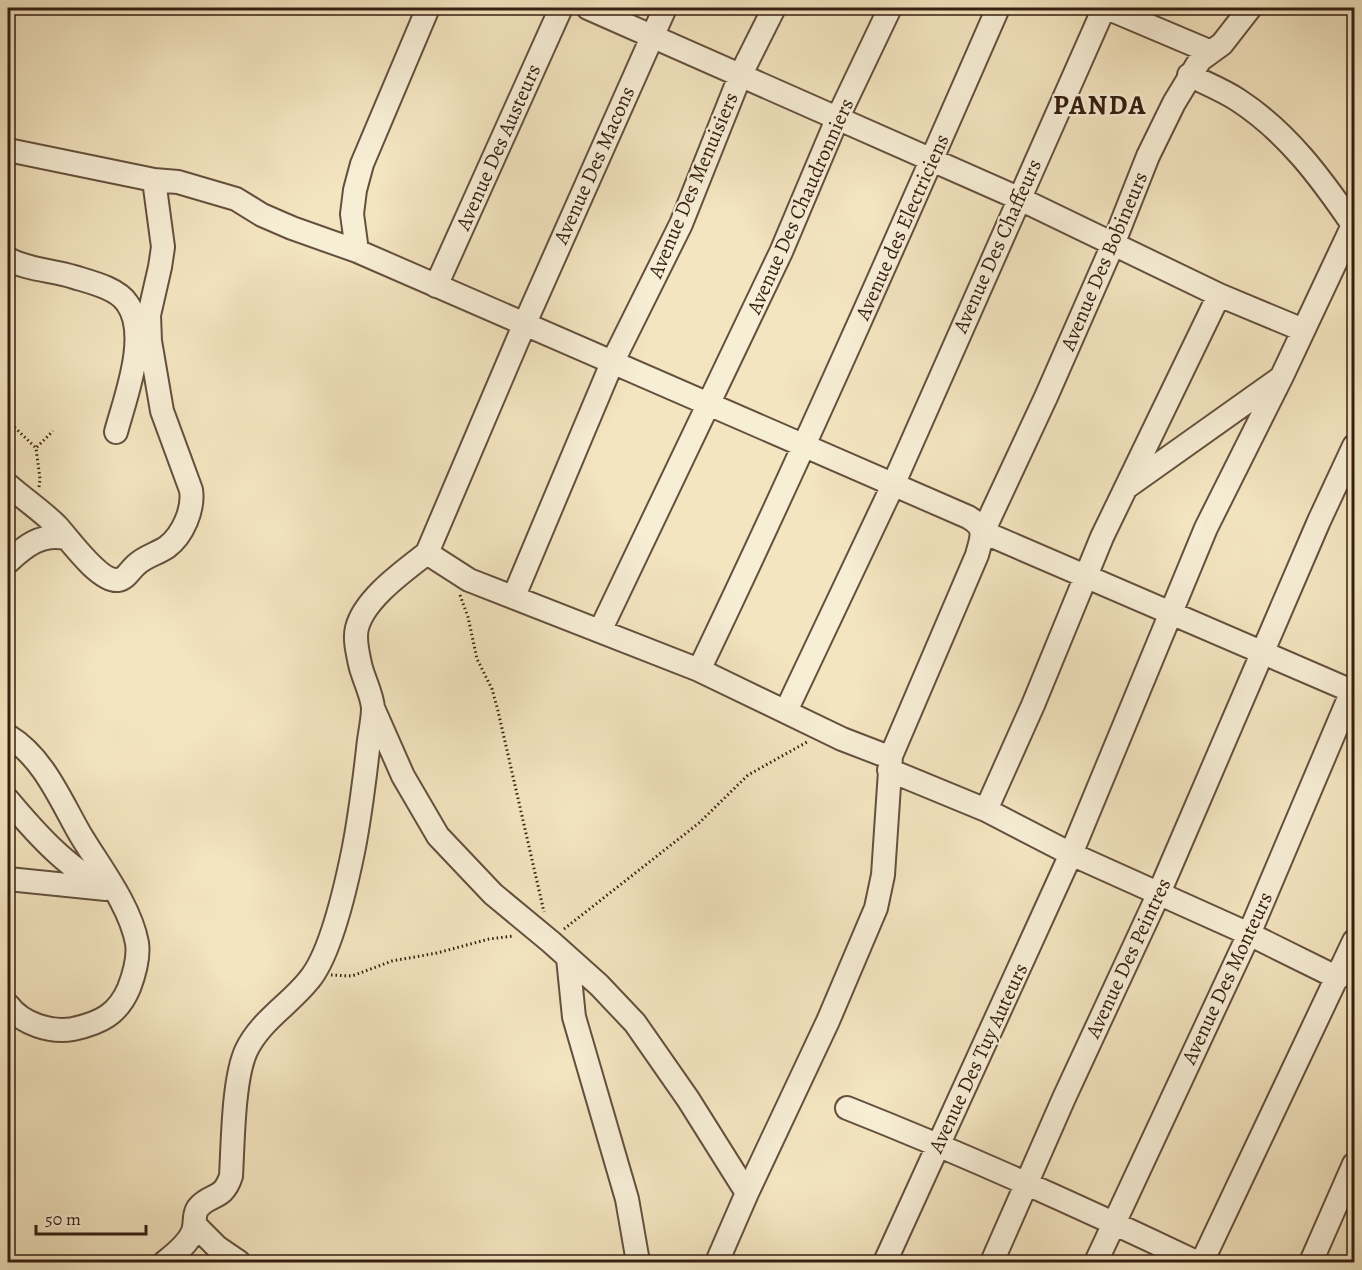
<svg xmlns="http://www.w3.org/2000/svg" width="1362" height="1270" font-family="Alegreya,serif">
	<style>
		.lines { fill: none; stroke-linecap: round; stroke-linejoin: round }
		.minor-casing { stroke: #65503e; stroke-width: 26 }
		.path { stroke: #361e12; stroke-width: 3; stroke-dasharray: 1.5 3; stroke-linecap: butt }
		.minor { stroke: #f7eed6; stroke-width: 22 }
		.labels { text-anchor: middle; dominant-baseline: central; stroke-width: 4.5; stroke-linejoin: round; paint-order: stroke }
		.street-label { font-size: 21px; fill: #361e12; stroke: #f7eed6 }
		.district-label { font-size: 27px; font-weight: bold; letter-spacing: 1.5px; fill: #361e12; stroke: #f7eed6 }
	</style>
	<rect width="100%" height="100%" fill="#f3e5c0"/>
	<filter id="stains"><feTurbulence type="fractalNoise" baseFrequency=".00333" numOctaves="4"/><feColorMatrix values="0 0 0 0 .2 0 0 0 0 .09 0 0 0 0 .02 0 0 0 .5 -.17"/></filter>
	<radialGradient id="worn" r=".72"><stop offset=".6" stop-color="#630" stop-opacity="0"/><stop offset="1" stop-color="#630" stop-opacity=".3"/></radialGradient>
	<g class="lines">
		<g class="minor-casing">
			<path id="minor" d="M 588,8 L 1018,198 L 1219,295 L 1303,330
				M 1107,8 L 1211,52
				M 1250,8 L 1222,44 L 1200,60 L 1174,103 L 1148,156 L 1114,242 L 1046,397 L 983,532 L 1354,692
				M 1189,75 C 1205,83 1223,90 1238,100 C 1287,132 1321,178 1353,225 L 1354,231
				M 8,150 L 154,180 L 178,182 L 236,199 L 262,215 L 292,228 L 357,251 L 968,517 C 987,528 982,536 977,555 L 891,756 L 883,875 L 876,908 L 828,1021 L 747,1193 L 717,1262
				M 357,251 L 352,214 L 355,190 L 362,164 L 428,8
				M 8,259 C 28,270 52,270 74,277 C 90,282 117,288 127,303 C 150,335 125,398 116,432
				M 436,286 L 561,8
				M 8,485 C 24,499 42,511 57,526 C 69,539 99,582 118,580 C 126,579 130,570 136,565 C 145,556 157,554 167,547 C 183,535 194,509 191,490 L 162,411 L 150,341 L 149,315 L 160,267 L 163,247 L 154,180
				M 1127,487 L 1279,379
				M 427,553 L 469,580 L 699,670 L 842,739 L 881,754 L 891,756
				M 8,562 C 25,546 41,533 66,538
				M 514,596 L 612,363 L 681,224 L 740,76 L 774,8
				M 600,631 L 781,252 L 838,117 L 890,8
				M 699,670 C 804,451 901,230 998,8
				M 373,708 L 403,776 L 438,836 L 493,894 L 551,942 L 599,985 L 635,1023 L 688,1099 L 747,1193
				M 786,711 L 893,485 L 1104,8
				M 8,736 C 43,757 60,799 80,834 C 99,866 130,905 137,943 C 139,957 134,975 129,988 C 118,1014 101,1023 73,1029 C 51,1033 22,1024 8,1005
				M 889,770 L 986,810 L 1071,854 L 1249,934 L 1338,978
				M 8,800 C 34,831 73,876 113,889
				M 986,810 L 1033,705 L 1102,537 L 1219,295
				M 8,879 L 106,889
				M 568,958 L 574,1017 L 627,1199 L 638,1262
				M 847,1108 C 966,1155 1081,1207 1196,1262
				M 195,1225 L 217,1247 L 239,1262
				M 165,1262 C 175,1254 189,1243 193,1231 C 196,1223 193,1215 198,1208 C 210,1193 223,1201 231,1176 C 233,1143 233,1080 246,1051 C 260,1021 289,1005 309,980 C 331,954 346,886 353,852 C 360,817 364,784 368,749 C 369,736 373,721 373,708 C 372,694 363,678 360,664 C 358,654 354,639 357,628 C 364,599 404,571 427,553 L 525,323 L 665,8
				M 885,1262 L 1071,854 L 1206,528 L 1282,376 L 1353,225
				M 992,1262 L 1064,1098 L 1159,893 L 1319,521 L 1354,446
				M 1096,1262 L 1249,934 L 1352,691
				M 1202,1262 L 1354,941
				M 1311,1262 L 1354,1164"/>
		</g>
		<path class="path" d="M 8,421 L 36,448
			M 39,487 L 40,479 L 36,448 L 53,431
			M 460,595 L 468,617 L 477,659 L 492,689 L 498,711 L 544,912
			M 564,929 L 699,823 L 748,775 L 807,742
			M 331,975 L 352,976 L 392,961 L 437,953 L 489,939 L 514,936"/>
		<use href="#minor" class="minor"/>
	</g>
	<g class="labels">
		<g class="street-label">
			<text transform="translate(498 147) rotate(-66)">Avenue Des Austeurs</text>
			<text transform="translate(594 165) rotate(-66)">Avenue Des Macons</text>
			<text transform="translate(693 185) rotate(-67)">Avenue Des Menuisiers</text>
			<text transform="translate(800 206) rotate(-66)">Avenue Des Chaudronniers</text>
			<text transform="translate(902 227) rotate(-66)">Avenue des Electriciens</text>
			<text transform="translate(997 246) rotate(-66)">Avenue Des Chaffeurs</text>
			<text transform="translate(1104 261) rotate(-67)">Avenue Des Bobineurs</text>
			<text transform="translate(1128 958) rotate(-65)">Avenue Des Peintres</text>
			<text transform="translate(1227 978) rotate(-65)">Avenue Des Monteurs</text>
			<text transform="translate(978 1058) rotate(-65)">Avenue Des Tuy Auteurs</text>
		</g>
		<g class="district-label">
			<text x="1100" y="105">PANDA</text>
		</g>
	</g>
	<rect width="1362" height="1270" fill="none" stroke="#f3e5c0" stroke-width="30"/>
	<rect x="9" y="9" width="1344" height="1252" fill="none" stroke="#361e12" stroke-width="3"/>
	<rect x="15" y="15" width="1332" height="1240" fill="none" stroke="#361e12" stroke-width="1.5"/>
	<path d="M36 1225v9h110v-9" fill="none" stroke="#361e12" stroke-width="3"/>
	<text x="45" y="1225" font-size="18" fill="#361e12" stroke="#f7eed6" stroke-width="4.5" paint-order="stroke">50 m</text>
	<rect width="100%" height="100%" filter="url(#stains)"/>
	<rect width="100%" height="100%" fill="url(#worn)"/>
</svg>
